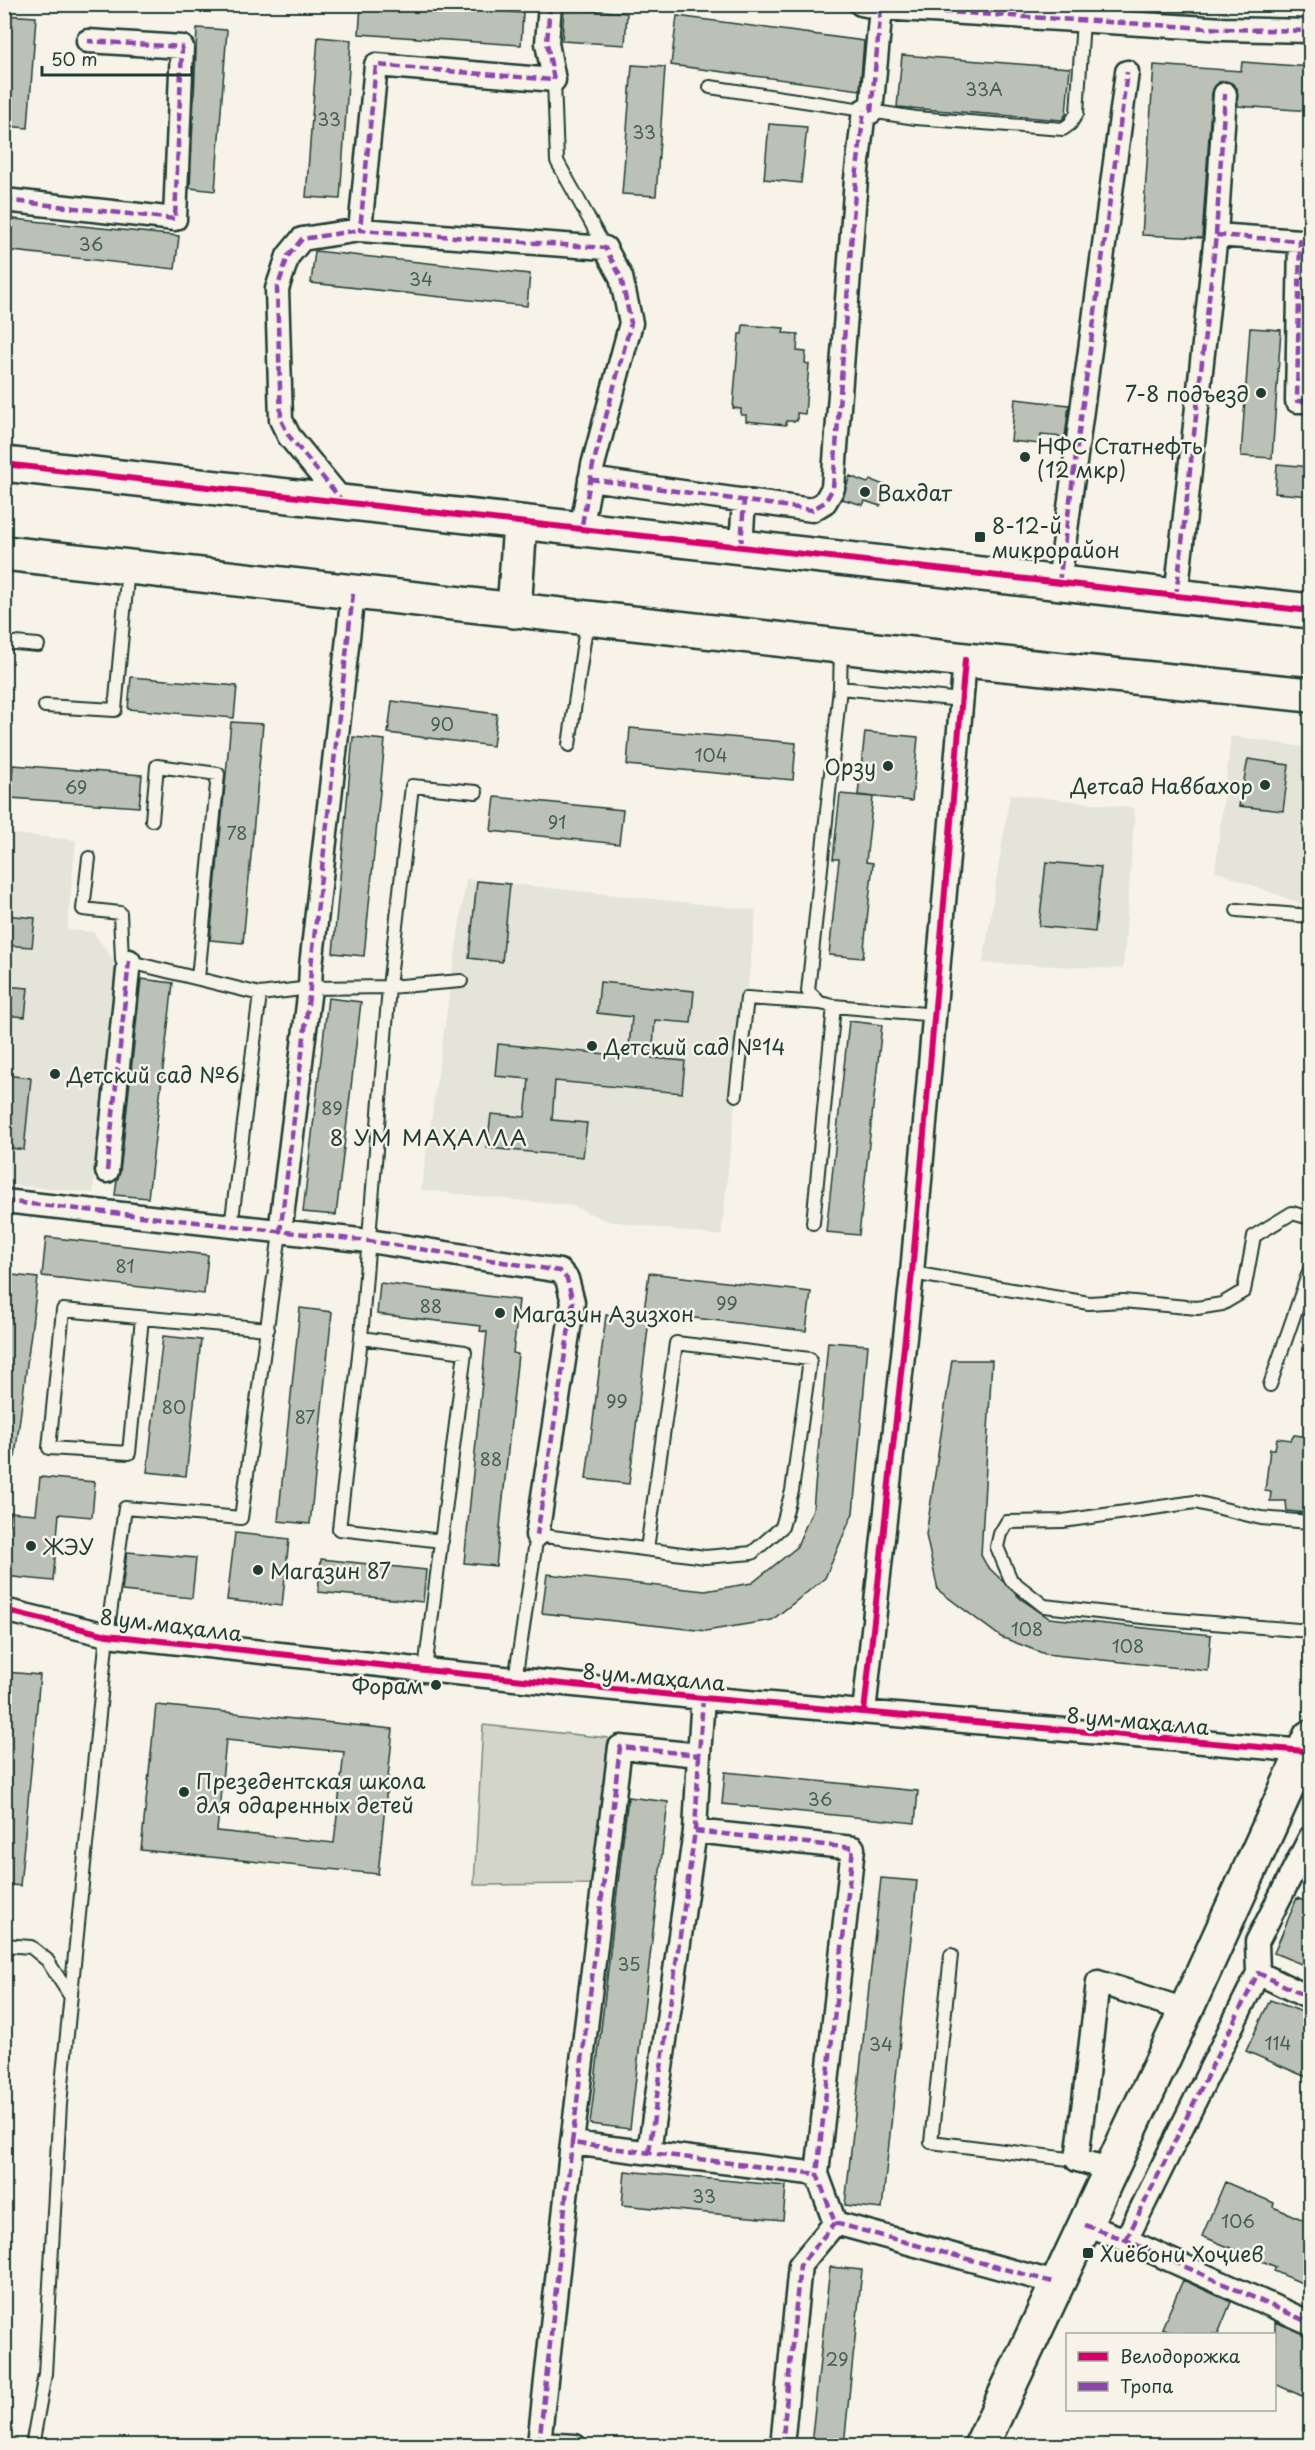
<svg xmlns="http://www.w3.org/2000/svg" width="1315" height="2450" font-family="'Playpen Sans',sans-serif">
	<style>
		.built { fill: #e5e4d9 }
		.green { fill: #d3d5ca; stroke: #79897f; stroke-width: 1.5 }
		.building { fill: #bbc1b6; stroke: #1f3d34; stroke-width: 1.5; fill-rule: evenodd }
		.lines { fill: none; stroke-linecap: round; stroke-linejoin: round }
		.lane-casing { stroke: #1f3d34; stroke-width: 16 }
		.street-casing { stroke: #1f3d34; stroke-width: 27 }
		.secondary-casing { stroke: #1f3d34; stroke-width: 38 }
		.lane { stroke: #f7f3e8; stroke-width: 12 }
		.street { stroke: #f7f3e8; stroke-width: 22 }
		.secondary { stroke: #f7f3e8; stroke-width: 33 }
		.quiet { stroke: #8e44ad; stroke-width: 4.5; stroke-dasharray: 9 4.5; stroke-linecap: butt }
		.cycleway-casing { stroke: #f7f3e8; stroke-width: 10 }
		.cycleway { stroke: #d6006c; stroke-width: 6 }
		.poi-dot { fill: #1f3d34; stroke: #f7f3e8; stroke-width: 2 }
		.labels { text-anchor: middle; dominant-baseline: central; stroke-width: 5; stroke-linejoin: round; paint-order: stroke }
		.number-label { font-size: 18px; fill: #465e54 }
		.poi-label { font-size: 21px; fill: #1f3d34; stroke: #f7f3e8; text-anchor: start }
		.street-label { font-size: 21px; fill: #1f3d34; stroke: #f7f3e8 }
		.neighbourhood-label { font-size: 22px; letter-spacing: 1.5px; fill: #1f3d34; stroke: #f7f3e8 }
	</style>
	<rect width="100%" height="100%" fill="#f7f3e8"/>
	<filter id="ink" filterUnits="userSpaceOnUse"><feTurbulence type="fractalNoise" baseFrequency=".0167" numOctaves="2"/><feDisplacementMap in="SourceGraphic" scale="12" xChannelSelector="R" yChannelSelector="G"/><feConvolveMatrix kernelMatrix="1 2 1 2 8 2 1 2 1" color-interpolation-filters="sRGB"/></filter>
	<g filter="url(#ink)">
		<path class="built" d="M 1231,736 L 1310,748 L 1310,885 L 1307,906 L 1215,871 Z
			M 1010,794 L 1135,808 L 1123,969 L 983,963 Z
			M 4,833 L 76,840 L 67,930 L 93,932 L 117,964 L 93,1193 L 5,1184 Z
			M 466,879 L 756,910 L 721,1236 L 608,1221 L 573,1206 L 421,1190 Z"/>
		<path class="green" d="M 483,1725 L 608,1738 L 594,1884 L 474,1885 Z"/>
		<path class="building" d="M 361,4 L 401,4 L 523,13 L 521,45 L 359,34 Z
			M 564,8 L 627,13 L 625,45 L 562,41 Z
			M 4,15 L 36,17 L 28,128 L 4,126 Z
			M 677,16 L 864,41 L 860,90 L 671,65 Z
			M 197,28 L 227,30 L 215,191 L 190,188 Z
			M 318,37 L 351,40 L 340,199 L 306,197 Z
			M 902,55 L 1070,68 L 1066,114 L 1062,120 L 897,107 Z
			M 1242,62 L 1311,67 L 1311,111 L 1238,106 L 1237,88 L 1226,81 L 1219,82 L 1212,93 L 1202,238 L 1142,235 L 1154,65 L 1241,71 Z
			M 632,65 L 665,67 L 656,196 L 622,194 Z
			M 769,124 L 807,127 L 801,183 L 764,179 Z
			M 4,218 L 179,236 L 175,269 L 4,250 Z
			M 315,251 L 530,274 L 527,306 L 311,283 Z
			M 743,325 L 784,328 L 783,333 L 798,334 L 797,351 L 806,352 L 805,363 L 809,364 L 805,414 L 797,413 L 797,421 L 786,421 L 786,425 L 746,421 L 746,415 L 741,415 L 741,409 L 733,408 L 739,334 L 742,334 Z
			M 1250,328 L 1281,330 L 1272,458 L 1241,456 Z
			M 1015,399 L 1069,405 L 1065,437 L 1041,435 L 1040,444 L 1011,441 Z
			M 1277,464 L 1311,467 L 1311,496 L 1275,493 Z
			M 850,476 L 867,483 L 871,480 L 889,487 L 880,506 L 865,501 L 863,505 L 842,499 Z
			M 131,677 L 237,686 L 234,718 L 128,709 Z
			M 392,701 L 497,714 L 493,746 L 388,733 Z
			M 231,722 L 263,724 L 243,943 L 210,940 Z
			M 630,728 L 796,743 L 793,780 L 627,765 Z
			M 865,732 L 918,737 L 912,801 L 858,795 Z
			M 353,737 L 385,740 L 364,956 L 333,953 Z
			M 1248,759 L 1289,765 L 1283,811 L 1239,806 Z
			M 13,765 L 142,775 L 139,807 L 10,798 Z
			M 840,794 L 873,797 L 866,862 L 873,863 L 863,958 L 829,955 L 839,859 L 833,859 Z
			M 495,797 L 623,810 L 619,844 L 491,831 Z
			M 1046,862 L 1101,867 L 1095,932 L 1039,926 Z
			M 477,881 L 510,884 L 502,962 L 469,958 Z
			M 4,915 L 35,918 L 32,947 L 4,945 Z
			M 141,979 L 173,983 L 148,1198 L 115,1195 L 117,1180 L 120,1172 Z
			M 600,982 L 694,991 L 691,1023 L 655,1020 L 652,1058 L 685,1061 L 682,1093 L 555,1081 L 552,1120 L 587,1123 L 583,1157 L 487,1148 L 491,1114 L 525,1117 L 529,1079 L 495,1076 L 498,1044 L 628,1056 L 632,1017 L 597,1013 Z
			M 4,986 L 28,988 L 25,1017 L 4,1015 Z
			M 328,998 L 361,1002 L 336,1215 L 303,1212 Z
			M 849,1021 L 882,1025 L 859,1235 L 826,1232 Z
			M 4,1075 L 31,1078 L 24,1150 L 4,1147 Z
			M 46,1237 L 208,1255 L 204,1294 L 42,1276 Z
			M 649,1273 L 811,1292 L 806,1331 L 644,1312 Z
			M 4,1274 L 38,1278 L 15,1457 L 4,1457 Z
			M 380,1283 L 519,1300 L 513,1353 L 518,1354 L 496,1566 L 464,1563 L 487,1332 L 480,1331 L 481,1326 L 377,1314 Z
			M 300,1308 L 332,1312 L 310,1524 L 278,1521 Z
			M 606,1315 L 649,1320 L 629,1484 L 586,1479 Z
			M 163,1336 L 201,1340 L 186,1476 L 147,1472 Z
			M 828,1342 L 868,1345 L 853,1513 L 825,1578 L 772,1620 L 706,1631 L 542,1613 L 547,1574 L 705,1591 L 752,1583 L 796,1548 L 813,1509 Z
			M 952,1360 L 992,1360 L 981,1555 L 987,1566 L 1021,1599 L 1049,1618 L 1211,1635 L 1208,1671 L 1045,1654 L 1001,1637 L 938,1590 L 926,1535 Z
			M 1294,1435 L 1311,1437 L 1311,1507 L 1308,1513 L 1287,1511 L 1286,1501 L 1270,1501 L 1271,1492 L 1265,1491 L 1270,1449 L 1275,1449 L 1277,1438 L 1291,1440 Z
			M 40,1477 L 95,1482 L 92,1517 L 59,1514 L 53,1581 L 4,1576 L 10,1512 L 36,1514 Z
			M 235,1533 L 289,1539 L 282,1606 L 227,1600 Z
			M 127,1552 L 196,1558 L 192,1598 L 122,1591 Z
			M 321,1559 L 426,1570 L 423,1602 L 318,1592 Z
			M 6,1672 L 40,1675 L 20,1886 L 4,1884 Z
			M 156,1705 L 393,1729 L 378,1874 L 141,1850 ZM 226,1740 L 344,1752 L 334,1843 L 217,1831 Z
			M 725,1772 L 918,1791 L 915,1823 L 722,1804 Z
			M 628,1797 L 668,1802 L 630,2129 L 590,2124 Z
			M 881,1878 L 917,1881 L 882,2209 L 845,2205 Z
			M 1297,1898 L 1311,1904 L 1311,1968 L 1274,1953 Z
			M 1270,2000 L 1311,2015 L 1311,2079 L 1246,2051 Z
			M 625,2171 L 786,2186 L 783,2220 L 622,2205 Z
			M 1225,2182 L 1274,2203 L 1273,2207 L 1311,2223 L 1311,2287 L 1274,2271 L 1276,2267 L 1202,2236 Z
			M 830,2267 L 862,2270 L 844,2445 L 811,2445 Z
			M 1183,2280 L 1231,2302 L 1218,2334 L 1177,2334 L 1162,2328 Z
			M 1275,2322 L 1311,2336 L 1311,2377 L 1302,2396 L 1275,2384 Z"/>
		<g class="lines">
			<g class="lane-casing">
				<path id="lane" d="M 554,80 L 557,161 L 605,248
					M 710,87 L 916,118 L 1063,129 L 1070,124 L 1077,113 L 1083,20
					M 4,642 L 38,645
					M 840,688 L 841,647
					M 45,706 L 115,710 L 128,568
					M 569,745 L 587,620
					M 152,820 L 157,766 L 218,774 L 198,978
					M 89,858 L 83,909 L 120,913 L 122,960 L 260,994 L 310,988 L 389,987 L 361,1338
					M 1237,910 L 1310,916
					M 461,981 L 389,987 L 412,786 L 476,792
					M 936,1015 L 834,1006 L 820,1003 L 808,991 L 840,688 L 962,700
					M 736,1095 L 747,998 L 820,1003
					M 813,1223 L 834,1006
					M 231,1227 L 260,994
					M 912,1273 L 1089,1303 L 1123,1301 L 1197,1308 L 1222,1304 L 1244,1291 L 1254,1236 L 1292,1213 L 1310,1218
					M 63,1310 L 268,1329 L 142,1318 L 129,1453 L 49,1448 Z
					M 1270,1385 L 1310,1269
					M 1310,1522 L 1261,1518 L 1195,1502 L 1063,1521 L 1007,1522 L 1000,1534 L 997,1547 L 1011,1580 L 1044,1606 L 1152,1618 L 1310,1631
					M 425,1670 L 465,1352 L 361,1338 L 339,1529 L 442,1541
					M 515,1680 L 537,1535 L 705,1557 L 752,1553 L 782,1527 L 792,1491 L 810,1359 L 676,1343 L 647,1549
					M 4,1945 L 31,1947 L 47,1960 L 71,1997
					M 951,1955 L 931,2142 L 1077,2160
					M 32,2446 L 45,2374 L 60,2104 L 107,1635 L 125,1508 L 241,1518 L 280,1233"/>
			</g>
			<g class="street-casing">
				<path id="street" d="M 550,4 L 547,43 L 554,80 L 376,65 L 360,230 L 605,248 L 621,277 L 631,323 L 593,465 L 581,530
					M 861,4 L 881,8 L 1223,29 L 1310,31
					M 871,112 L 881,8
					M 4,200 L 175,219 L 182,47 L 88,41
					M 1216,235 L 1225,94
					M 590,479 L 812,510 L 825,502 L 833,488 L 856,179 L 864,110
					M 344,503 L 289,436 L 281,420 L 277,289 L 288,256 L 302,239 L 360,230
					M 741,547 L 744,500
					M 1059,583 L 1127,72
					M 1176,597 L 1216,235 L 1300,241 L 1297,401 L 1310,401
					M 107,1171 L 129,961
					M 4,1201 L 369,1241 L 560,1271 L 567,1279 L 573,1302 L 537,1535
					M 280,1233 L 310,988 L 311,966 L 353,593
					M 4,1610 L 107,1635 L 425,1670 L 703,1698 L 1304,1751
					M 703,1698 L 699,1755 L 620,1747 L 572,2143 L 817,2174
					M 864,1712 L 912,1273 L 965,660
					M 695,1831 L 699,1755
					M 1258,1973 L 1310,1998
					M 649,2152 L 695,1831 L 853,1848 L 817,2174 L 835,2223
					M 1110,2169 L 1077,2160 L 1098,1982 L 1186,2010
					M 835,2223 L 1056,2283
					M 1085,2225 L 1126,2240 L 1310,2323
					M 1126,2240 L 1258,1973 L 1257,1942 L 1310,1838
					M 539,2444 L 572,2143
					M 539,2446 L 539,2444 L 575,2446
					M 782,2446 L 800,2265 L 835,2223"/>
			</g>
			<g class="secondary-casing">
				<path id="secondary" d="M 4,464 L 1310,611
					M 4,553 L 965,660 L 1310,695
					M 514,611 L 520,523
					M 981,2446 L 1186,2010 L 1310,1737"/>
			</g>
			<use href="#lane" class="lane"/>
			<use href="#street" class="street"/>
			<use href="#secondary" class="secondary"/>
			<path class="quiet" d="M 550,4 L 547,43 L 554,80 L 376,65 L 360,230 L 605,248 L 621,277 L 631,323 L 593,465 L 581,530
				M 861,4 L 881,8 L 1223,29 L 1310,31
				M 871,112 L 881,8
				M 4,200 L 175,219 L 182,47 L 88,41
				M 1216,235 L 1225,94
				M 590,479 L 812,510 L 825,502 L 833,488 L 856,179 L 864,110
				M 344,503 L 289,436 L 281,420 L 277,289 L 288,256 L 302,239 L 360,230
				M 741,547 L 744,500
				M 1059,583 L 1127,72
				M 1176,597 L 1216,235 L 1300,241 L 1297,401 L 1310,401
				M 107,1171 L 129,961
				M 4,1201 L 369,1241 L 560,1271 L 567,1279 L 573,1302 L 537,1535
				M 280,1233 L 310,988 L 311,966 L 353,593
				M 703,1698 L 699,1755 L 620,1747 L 572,2143 L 817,2174
				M 695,1831 L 699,1755
				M 649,2152 L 695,1831 L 853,1848 L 817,2174 L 835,2223
				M 835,2223 L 1056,2283
				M 1085,2225 L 1126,2240 L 1310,2323
				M 1126,2240 L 1258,1973 L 1310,1998
				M 539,2444 L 572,2143
				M 539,2446 L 539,2444 L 575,2446
				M 782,2446 L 800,2265 L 835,2223"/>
			<g class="cycleway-casing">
				<path id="cycleway" d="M 4,464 L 1310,611
					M 4,1610 L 107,1635 L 425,1670 L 703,1698 L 1304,1751
					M 864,1712 L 912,1273 L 965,660"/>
			</g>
			<use href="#cycleway" class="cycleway"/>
		</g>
	</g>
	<g class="poi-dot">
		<circle cx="1261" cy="393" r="6"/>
		<circle cx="1025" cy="457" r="6"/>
		<circle cx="865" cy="492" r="6"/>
		<rect x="974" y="531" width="12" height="12" rx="3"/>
		<circle cx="888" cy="766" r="6"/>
		<circle cx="1265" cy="785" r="6"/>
		<circle cx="592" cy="1046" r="6"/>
		<circle cx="55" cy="1074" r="6"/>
		<circle cx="500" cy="1313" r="6"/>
		<circle cx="31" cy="1546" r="6"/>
		<circle cx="258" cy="1570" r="6"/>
		<circle cx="436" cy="1685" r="6"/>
		<circle cx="184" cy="1792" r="6"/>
		<rect x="1082" y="2247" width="12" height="12" rx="3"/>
	</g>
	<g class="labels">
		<g class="number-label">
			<text x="984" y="88">33А</text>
			<text x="329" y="118">33</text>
			<text x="644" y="131">33</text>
			<text x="91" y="243">36</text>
			<text x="421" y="278">34</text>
			<text x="442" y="723">90</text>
			<text x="711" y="754">104</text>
			<text x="76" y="786">69</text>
			<text x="557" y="821">91</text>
			<text x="237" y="832">78</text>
			<text x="332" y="1107">89</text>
			<text x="125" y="1265">81</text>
			<text x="727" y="1302">99</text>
			<text x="431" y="1305">88</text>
			<text x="617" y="1400">99</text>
			<text x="174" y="1406">80</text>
			<text x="305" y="1416">87</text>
			<text x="491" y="1458">88</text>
			<text x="1027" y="1628">108</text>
			<text x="1128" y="1645">108</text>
			<text x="820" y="1798">36</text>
			<text x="629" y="1963">35</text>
			<text x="1278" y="2042">114</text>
			<text x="881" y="2043">34</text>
			<text x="704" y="2195">33</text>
			<text x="1238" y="2220">106</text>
			<text x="837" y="2358">29</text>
		</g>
		<g class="poi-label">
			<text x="1249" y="393" text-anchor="end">7-8 подъезд</text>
			<text x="1037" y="445">НФС Статнефть<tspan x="1037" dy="24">(12 мкр)</tspan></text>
			<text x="877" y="492">Вахдат</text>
			<text x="992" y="525">8-12-й<tspan x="992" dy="24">микрорайон</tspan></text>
			<text x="876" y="766" text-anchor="end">Орзу</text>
			<text x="1253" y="785" text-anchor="end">Детсад Навбахор</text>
			<text x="604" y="1046">Детский сад №14</text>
			<text x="67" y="1074">Детский сад №6</text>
			<text x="512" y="1313">Магазин Азизхон</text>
			<text x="43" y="1546">ЖЭУ</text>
			<text x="270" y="1570">Магазин 87</text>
			<text x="424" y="1685" text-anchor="end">Форам</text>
			<text x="196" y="1780">Презедентская школа<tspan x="196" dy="24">для одаренных детей</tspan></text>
			<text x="1100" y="2253">Хиёбони Хоҷиев</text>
		</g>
		<g class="street-label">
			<text transform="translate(171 1624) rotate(7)">8 ум маҳалла</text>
			<text transform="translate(654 1676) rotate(5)">8 ум маҳалла</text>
			<text transform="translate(1138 1720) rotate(5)">8 ум маҳалла</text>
		</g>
		<g class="neighbourhood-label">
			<text x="429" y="1136">8 УМ МАҲАЛЛА</text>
		</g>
	</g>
	<rect width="1315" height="2450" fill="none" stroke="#f7f3e8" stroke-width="24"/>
	<rect x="12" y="12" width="1291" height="2426" fill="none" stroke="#1f3d34" stroke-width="2" filter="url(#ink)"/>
	<rect x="1066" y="2333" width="210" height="78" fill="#f7f3e8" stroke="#a1aaa0" stroke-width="1.5"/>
	<rect x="1078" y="2352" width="30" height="9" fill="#d6006c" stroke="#a1aaa0" stroke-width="1.5"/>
	<text x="1120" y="2363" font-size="18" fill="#1f3d34">Велодорожка</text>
	<rect x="1078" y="2382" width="30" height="9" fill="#8e44ad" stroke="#a1aaa0" stroke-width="1.5"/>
	<text x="1120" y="2393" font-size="18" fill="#1f3d34">Тропа</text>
	<path d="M42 66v9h150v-9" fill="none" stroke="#1f3d34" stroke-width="3"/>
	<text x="51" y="66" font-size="18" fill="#1f3d34" stroke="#f7f3e8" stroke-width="4.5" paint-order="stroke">50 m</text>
</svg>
